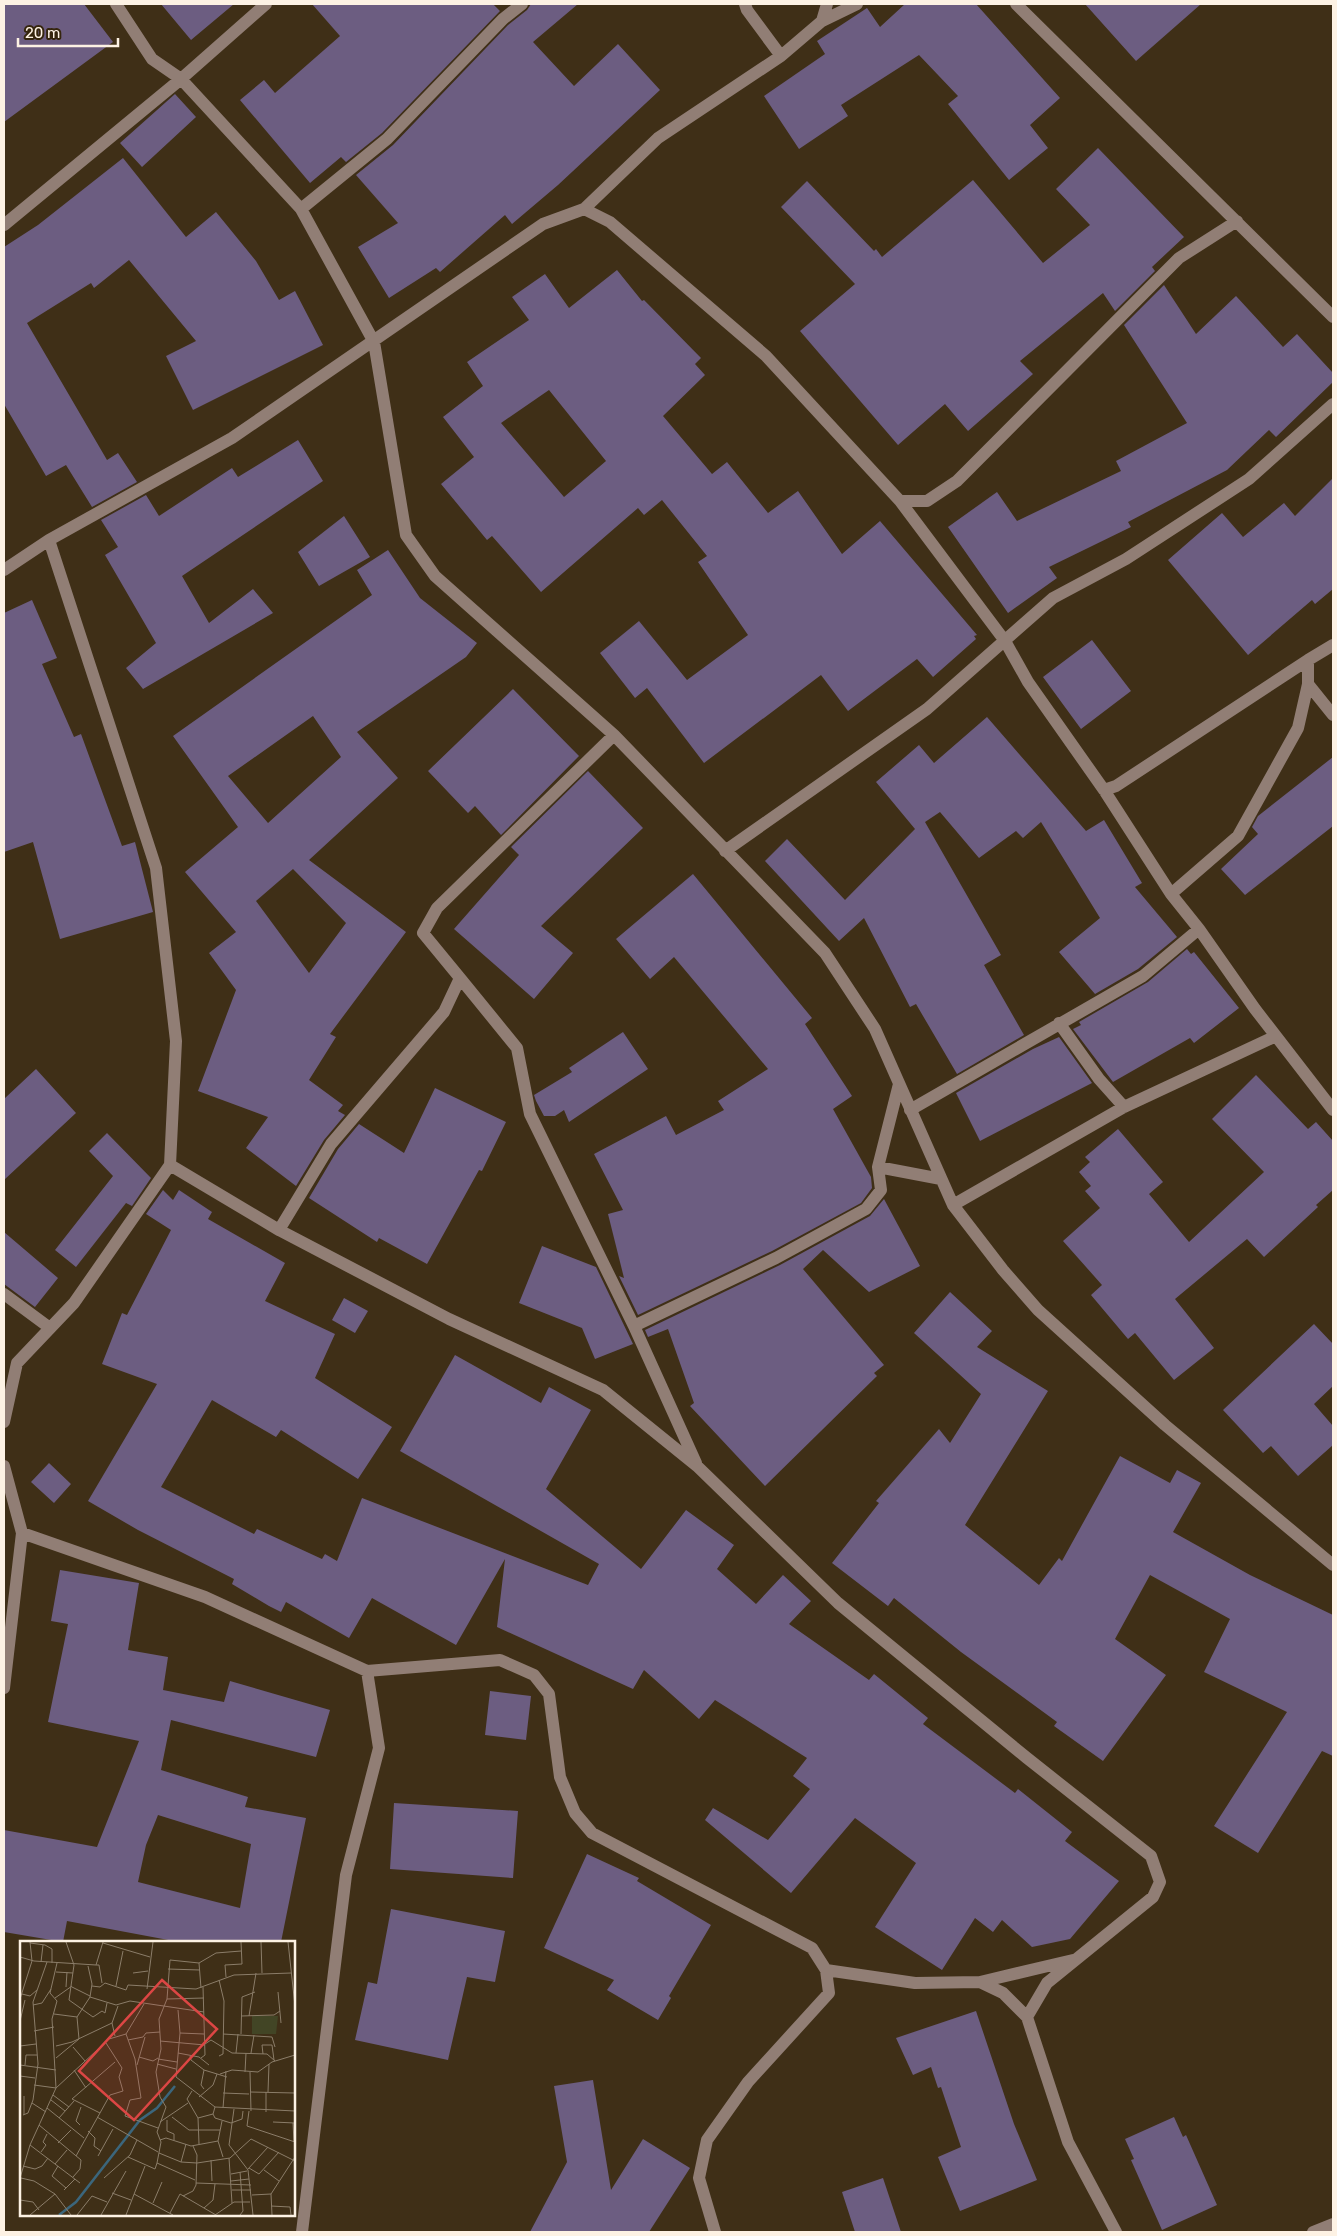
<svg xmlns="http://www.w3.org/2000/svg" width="1337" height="2236" font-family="Rubik,sans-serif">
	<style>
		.building { fill: #6c5d81; fill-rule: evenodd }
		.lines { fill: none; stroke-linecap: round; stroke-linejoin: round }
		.minor { stroke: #917e75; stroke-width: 12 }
		.inset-river { fill: none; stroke: #3b667c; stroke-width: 2.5 }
		.inset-road { fill: none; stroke: #8b7d69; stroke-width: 1 }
		.view { fill: #dc4644; fill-opacity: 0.15; stroke: #dc4644; stroke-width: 2.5 }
		.inset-edge { fill: none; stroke: #fdf2e4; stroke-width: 2.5 }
	</style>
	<rect width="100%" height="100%" fill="#3f2f17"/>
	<path class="building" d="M 4,4 L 84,4 L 113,42 L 4,122 Z
		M 161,4 L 234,4 L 191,40 Z
		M 312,4 L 493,4 L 500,11 L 382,133 L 346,162 L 341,157 L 310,183 L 240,100 L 264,80 L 275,93 L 340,36 Z
		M 531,4 L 578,4 L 533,42 L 574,86 L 618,44 L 660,90 L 558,185 L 512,224 L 505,215 L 440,272 L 436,268 L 389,298 L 358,247 L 398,223 L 356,175 L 393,145 L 508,25 L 527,10 Z
		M 905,4 L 976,4 L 1060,98 L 1030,125 L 1048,148 L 1009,180 L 948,104 L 958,96 L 919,55 L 841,105 L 848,116 L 799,149 L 764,96 L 825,54 L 817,41 L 867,8 L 880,27 Z
		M 1085,4 L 1201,4 L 1136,61 Z
		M 175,94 L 196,117 L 142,167 L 120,143 Z
		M 1098,148 L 1184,237 L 1152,267 L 1155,271 L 1115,311 L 1103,293 L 1020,361 L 1033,374 L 968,431 L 945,404 L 898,445 L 800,331 L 855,284 L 781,207 L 807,181 L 874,251 L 876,249 L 882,257 L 973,180 L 1043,263 L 1090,225 L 1056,189 Z
		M 123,158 L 186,237 L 216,212 L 256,261 L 279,300 L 295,291 L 323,345 L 193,410 L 166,356 L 196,341 L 129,260 L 94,288 L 91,283 L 27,323 L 107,460 L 118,453 L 137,482 L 92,507 L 66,465 L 46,476 L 4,404 L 4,247 L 38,225 Z
		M 617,270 L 642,301 L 644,300 L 701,358 L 695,364 L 705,375 L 663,416 L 712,474 L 727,462 L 768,513 L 798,491 L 842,554 L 880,521 L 977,635 L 974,636 L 976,639 L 933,677 L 917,659 L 848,711 L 821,675 L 704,763 L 647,688 L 635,698 L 600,653 L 639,621 L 687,680 L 748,635 L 698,562 L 707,556 L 662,500 L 644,515 L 638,508 L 541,592 L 492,536 L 487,540 L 441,484 L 474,457 L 443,417 L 483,386 L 467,362 L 529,320 L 512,297 L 545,274 L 569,308 ZM 549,390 L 606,461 L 564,497 L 501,423 Z
		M 1164,285 L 1196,334 L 1236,296 L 1283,347 L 1297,334 L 1333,373 L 1333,382 L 1276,437 L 1269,430 L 1227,470 L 1128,522 L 1131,527 L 1049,567 L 1057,578 L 1008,613 L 948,527 L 997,492 L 1017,521 L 1121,471 L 1116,461 L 1187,423 L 1124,325 Z
		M 298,440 L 323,481 L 182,576 L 209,623 L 253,589 L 273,613 L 143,689 L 126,668 L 156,643 L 105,555 L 118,547 L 101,520 L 146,495 L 159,516 L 232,468 L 238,477 Z
		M 1333,478 L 1333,589 L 1315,604 L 1312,600 L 1248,655 L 1168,560 L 1222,513 L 1243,537 L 1284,503 L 1295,516 Z
		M 344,516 L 370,557 L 319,586 L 298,552 Z
		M 388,550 L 420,598 L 477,643 L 466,657 L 357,732 L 398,778 L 309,860 L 406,932 L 330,1034 L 336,1037 L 309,1080 L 343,1105 L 338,1111 L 345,1115 L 324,1140 L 296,1186 L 246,1148 L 268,1117 L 198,1091 L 236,990 L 209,953 L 236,932 L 185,872 L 238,827 L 173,736 L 372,595 L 357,570 ZM 313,716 L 341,757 L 268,823 L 228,776 ZM 293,869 L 346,923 L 309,973 L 256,901 Z
		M 32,600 L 57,658 L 42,664 L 74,737 L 81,734 L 122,846 L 135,842 L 153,912 L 60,939 L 33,842 L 4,852 L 4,613 Z
		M 1092,640 L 1131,691 L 1081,729 L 1043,677 Z
		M 513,689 L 579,756 L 501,835 L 475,806 L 468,813 L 428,771 Z
		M 987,717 L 1086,831 L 1104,820 L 1142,883 L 1135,887 L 1177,937 L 1138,969 L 1095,994 L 1059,952 L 1100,918 L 1041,822 L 1023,838 L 1016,831 L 979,858 L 940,812 L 925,822 L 1001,955 L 984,965 L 1024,1035 L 957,1074 L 916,1004 L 910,1007 L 864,918 L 839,941 L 765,861 L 787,839 L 845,900 L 915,829 L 876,782 L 919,745 L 934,763 Z
		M 1333,757 L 1333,826 L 1245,895 L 1221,869 L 1258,834 L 1252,827 L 1258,816 Z
		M 588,771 L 643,828 L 541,926 L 573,953 L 534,999 L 454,929 L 519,855 L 511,847 Z
		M 693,874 L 812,1018 L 805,1024 L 852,1096 L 833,1109 L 871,1177 L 872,1188 L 861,1203 L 772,1251 L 638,1315 L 619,1276 L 624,1278 L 608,1214 L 623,1210 L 594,1154 L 666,1116 L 676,1135 L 724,1110 L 718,1101 L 768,1069 L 674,957 L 650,979 L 616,939 Z
		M 1187,949 L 1191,954 L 1194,952 L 1239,1008 L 1194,1043 L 1190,1038 L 1113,1082 L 1073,1029 L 1081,1025 L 1079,1022 L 1148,982 Z
		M 623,1032 L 648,1069 L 569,1122 L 564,1110 L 555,1116 L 544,1116 L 536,1101 L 534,1095 L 572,1072 L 569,1068 Z
		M 1059,1037 L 1092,1083 L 980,1141 L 956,1093 L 1033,1049 Z
		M 36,1069 L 76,1113 L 4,1180 L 4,1099 Z
		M 1256,1075 L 1308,1129 L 1316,1122 L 1333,1141 L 1333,1190 L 1316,1205 L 1318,1207 L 1264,1257 L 1247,1239 L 1175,1299 L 1214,1348 L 1174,1380 L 1135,1333 L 1128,1339 L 1091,1295 L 1102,1285 L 1063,1241 L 1100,1208 L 1085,1191 L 1091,1186 L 1079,1172 L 1090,1162 L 1085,1157 L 1118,1129 L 1163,1182 L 1149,1194 L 1189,1242 L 1264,1172 L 1212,1119 Z
		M 435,1088 L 506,1122 L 482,1171 L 479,1170 L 427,1264 L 379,1238 L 377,1242 L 309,1198 L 338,1149 L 359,1124 L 404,1153 Z
		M 107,1133 L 151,1178 L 132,1206 L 126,1203 L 76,1267 L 55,1250 L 113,1176 L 89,1151 Z
		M 163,1190 L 173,1200 L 179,1190 L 212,1212 L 208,1219 L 285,1263 L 265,1301 L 335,1334 L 315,1378 L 392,1427 L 358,1479 L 281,1430 L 276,1437 L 212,1400 L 161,1487 L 254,1534 L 257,1529 L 322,1559 L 325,1554 L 337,1561 L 362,1498 L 588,1585 L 599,1564 L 400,1451 L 455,1355 L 541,1403 L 549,1387 L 591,1410 L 546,1489 L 641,1569 L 686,1510 L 734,1545 L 717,1569 L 756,1604 L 783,1575 L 811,1601 L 789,1624 L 869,1680 L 874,1674 L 928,1718 L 923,1724 L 1015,1793 L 1018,1789 L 1072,1832 L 1065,1841 L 1119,1881 L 1070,1939 L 1032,1947 L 1002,1920 L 993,1932 L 975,1918 L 942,1970 L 875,1927 L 916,1863 L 855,1818 L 791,1893 L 705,1820 L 713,1808 L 768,1840 L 810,1789 L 793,1776 L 807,1758 L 715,1700 L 699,1719 L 644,1670 L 633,1689 L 497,1627 L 505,1559 L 456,1645 L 372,1598 L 349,1638 L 286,1602 L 281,1612 L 269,1606 L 232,1584 L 234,1579 L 138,1530 L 88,1501 L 157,1384 L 102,1364 L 122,1313 L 127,1315 L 171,1230 L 146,1214 Z
		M 884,1199 L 920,1266 L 869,1292 L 823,1250 L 803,1269 L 884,1365 L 874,1373 L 877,1376 L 765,1486 L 690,1406 L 694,1403 L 668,1329 L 648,1337 L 645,1330 L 780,1265 L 870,1216 Z
		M 4,1232 L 58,1278 L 35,1307 L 4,1284 Z
		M 542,1246 L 596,1267 L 633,1344 L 595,1359 L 582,1328 L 519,1303 Z
		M 950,1292 L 992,1331 L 977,1347 L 1048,1391 L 965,1525 L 1039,1585 L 1059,1558 L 1062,1561 L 1120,1456 L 1170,1483 L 1177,1470 L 1201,1483 L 1173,1532 L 1250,1575 L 1333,1615 L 1333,1756 L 1322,1751 L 1258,1853 L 1214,1826 L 1287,1712 L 1204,1672 L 1230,1619 L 1150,1575 L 1115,1639 L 1166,1675 L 1103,1761 L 1054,1726 L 1057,1722 L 961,1652 L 894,1598 L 888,1606 L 832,1563 L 879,1503 L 876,1501 L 939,1429 L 950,1443 L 981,1394 L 914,1333 Z
		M 344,1298 L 368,1311 L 355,1333 L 332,1320 Z
		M 1314,1324 L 1333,1344 L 1333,1386 L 1314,1404 L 1333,1426 L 1333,1445 L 1298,1476 L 1271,1446 L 1263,1453 L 1223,1410 Z
		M 49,1463 L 71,1484 L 54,1503 L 31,1482 Z
		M 60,1570 L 139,1583 L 128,1650 L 168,1657 L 163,1690 L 224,1702 L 230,1681 L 330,1710 L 316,1757 L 171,1720 L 161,1770 L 248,1797 L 245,1807 L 306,1818 L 281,1942 L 179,1942 L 67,1921 L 63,1942 L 4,1932 L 4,1830 L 97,1847 L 139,1741 L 48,1722 L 68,1624 L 51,1621 ZM 158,1815 L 251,1844 L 240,1908 L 138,1882 L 146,1845 Z
		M 490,1691 L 531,1696 L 526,1740 L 485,1735 Z
		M 394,1803 L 518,1811 L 513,1878 L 390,1869 Z
		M 587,1854 L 639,1878 L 637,1881 L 711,1925 L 669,1996 L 671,1998 L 658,2020 L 607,1990 L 614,1980 L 544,1948 Z
		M 391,1909 L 505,1931 L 495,1982 L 467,1977 L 448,2060 L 355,2040 L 368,1982 L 377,1984 Z
		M 976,2011 L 1014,2124 L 1037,2180 L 960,2211 L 938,2157 L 961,2147 L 941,2087 L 938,2088 L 931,2067 L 913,2075 L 896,2038 Z
		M 593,2080 L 611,2190 L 643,2139 L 690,2168 L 649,2232 L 530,2232 L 567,2162 L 554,2086 Z
		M 1174,2117 L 1183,2137 L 1186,2135 L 1217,2205 L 1162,2230 L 1131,2160 L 1134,2159 L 1125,2139 Z
		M 883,2178 L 901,2232 L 855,2232 L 842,2192 Z"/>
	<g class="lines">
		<path class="minor" d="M 116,4 L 152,59 L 181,79 L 301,209 L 374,342 L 406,535 L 435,576 L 614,735 L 825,953 L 875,1029 L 953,1205 L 1003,1270 L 1038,1310 L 1165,1425 L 1333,1565
			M 745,4 L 747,10 L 781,56
			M 1016,4 L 1333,317
			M 822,21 L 827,4
			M 301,209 L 387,139 L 503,19 L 522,4
			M 584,209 L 610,222 L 766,356 L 900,501 L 1005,641 L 1028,682 L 1104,790 L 1171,894 L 1199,929 L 1255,1009 L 1333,1110
			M 4,225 L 181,79 L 266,4
			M 900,501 L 927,501 L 957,481 L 1179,258 L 1237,221
			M 4,570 L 49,540 L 232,438 L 543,224 L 584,209 L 658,138 L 781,56 L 822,21 L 857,4
			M 1308,684 L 1333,715
			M 1104,790 L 1116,786 L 1308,660 L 1333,645
			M 725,851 L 927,709 L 1053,598 L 1126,559 L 1249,479 L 1333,404
			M 1171,894 L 1238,836 L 1298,728 L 1308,684 L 1308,660
			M 460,978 L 517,1048 L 530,1114 L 634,1326 L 696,1463
			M 1059,1023 L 1099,1079 L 1124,1107
			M 910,1110 L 1143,976 L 1199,929
			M 170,1165 L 279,1230 L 449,1319 L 603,1390 L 697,1466 L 838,1603 L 1027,1758 L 1151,1856 L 1160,1882 L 1153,1897 L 1047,1983 L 1027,2017 L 1068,2142 L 1116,2232
			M 878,1167 L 941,1179
			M 953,1205 L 1124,1107 L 1276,1036
			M 279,1230 L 331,1144 L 444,1012 L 460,978 L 423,933 L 437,908 L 614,735
			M 4,1294 L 50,1328
			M 634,1326 L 776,1258 L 866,1209 L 881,1190 L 878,1167 L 899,1084
			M 4,1422 L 17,1363 L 74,1303 L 170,1165 L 176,1041 L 156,868 L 49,540
			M 4,1466 L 22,1533 L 4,1688
			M 22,1533 L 205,1597 L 367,1671 L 500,1660 L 534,1675 L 549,1694 L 560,1777 L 575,1813 L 592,1833 L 812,1948 L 826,1970 L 829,1993 L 748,2082 L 707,2140 L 699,2178 L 715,2232
			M 826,1970 L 915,1983 L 980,1982 L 1073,1960
			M 980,1982 L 1003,1993 L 1027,2017
			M 302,2232 L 346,1875 L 379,1748 L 367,1671
			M 1313,2232 L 1333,2224"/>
	</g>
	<g transform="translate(20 1941)">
		<rect width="275" height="275" fill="#3f2f17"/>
		<path d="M 232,75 L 258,75 L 256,93 L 232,93 Z" fill="#424525"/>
		<path class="inset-river" d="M 39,274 L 56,261 L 120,179 L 137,167 L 155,145"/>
		<path class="inset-road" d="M 46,1 L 54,24 L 49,59 L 73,76 L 82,70 L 85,72 L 87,62M 241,1 L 242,32M 268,1 L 275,65M 10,2 L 25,4 L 32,8 L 32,22M 83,2 L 130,16M 0,16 L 14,20 L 76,24 L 83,1M 21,21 L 23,4M 179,22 L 181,47M 76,24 L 79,24 L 82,42M 148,28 L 180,29M 36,31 L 53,32M 113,32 L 128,30M 206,36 L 205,24 L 222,23 L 221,1M 199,39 L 204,60 L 203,113 L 199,115M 72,45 L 80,46 L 85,42 L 106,49 L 108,44 L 176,48 L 214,34 L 271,32M 96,45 L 103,10M 46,46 L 47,31M 52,46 L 70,55M 127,48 L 133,1M 258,51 L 261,82M 2,53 L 10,55 L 17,49M 70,56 L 96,64 L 110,60 L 184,71M 35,57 L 52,45M 0,58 L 12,20 L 10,1M 147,58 L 184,57M 13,64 L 22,62 L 31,48M 158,69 L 160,92 L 156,136 L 195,166 L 275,170M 34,73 L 57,76M 221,75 L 254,74 L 260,70M 229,75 L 236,32M 57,76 L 70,56 L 72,43 L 68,25M 0,80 L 5,59M 14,90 L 34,86M 160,92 L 184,93M 106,93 L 115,118 L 121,157 L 110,159 L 105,175 L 138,187M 203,93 L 252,96 L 255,106M 221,93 L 222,56 L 235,51M 95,95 L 92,82 L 98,65M 108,99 L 123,96 L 126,92 L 140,91M 140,100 L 185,104M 185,103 L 191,99 L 212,112 L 247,113 L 255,120M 0,105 L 16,103M 36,105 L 52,101 L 92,82M 53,106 L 65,120M 158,112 L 179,116 L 189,124M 216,112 L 218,93M 231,112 L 234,94M 243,113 L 242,104 L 252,104 L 254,119M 170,115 L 171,119 L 184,129 L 207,136M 119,116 L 133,120 L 138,117M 36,117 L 59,98 L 57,76M 181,117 L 185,114 L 183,46M 138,118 L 157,121M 137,123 L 156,128M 0,124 L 36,129M 5,124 L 6,114 L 17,114M 117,124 L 125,96M 54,129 L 66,147M 184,129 L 181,144 L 184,148M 225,131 L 226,112M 230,131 L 231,170M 200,133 L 212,129 L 238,131 L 252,121 L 275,114M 0,135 L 15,137M 14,144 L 36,147 L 89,98 L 106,93 L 124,63M 172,150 L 167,158 L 178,177 L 179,203M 230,151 L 275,152M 246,151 L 246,171M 248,151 L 249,123M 203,152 L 229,153M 33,154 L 49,166M 4,155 L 4,174M 179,156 L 193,144 L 197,133M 31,159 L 45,170M 12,162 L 26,171M 27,167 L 64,197M 203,167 L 206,130M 214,168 L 209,204 L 228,229 L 233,274M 229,170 L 227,185 L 275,201M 80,172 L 52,158 L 95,121M 193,173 L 195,177 L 211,182 L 222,178 L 223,170M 3,174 L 8,172 L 13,159 L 18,123 L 13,61 L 27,21M 77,176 L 138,211M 152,176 L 169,189 L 200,189M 39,177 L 54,160M 178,177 L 193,173 L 195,166M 147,179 L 147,190 L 154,193 L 154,199M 202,180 L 198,200 L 203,216M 140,181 L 168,162M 253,181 L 275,182M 273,182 L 274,201M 19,184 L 61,219 L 60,228 L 53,236M 60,184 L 56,180 L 61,166M 68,190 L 75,197 L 74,205 L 81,210M 140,199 L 146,197 L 171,205 L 198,200M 38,202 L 51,189M 10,204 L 60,242M 21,211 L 26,204 L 23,201 L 27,193M 139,212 L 161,221 L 177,222M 56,215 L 90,154 L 103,150 L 99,136 L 102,127 L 86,102M 78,215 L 93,188M 108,216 L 135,228 L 137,222 L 141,201 L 137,191 L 146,166 L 140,156 L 136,131 L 141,108 L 139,78 L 147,58 L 150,19 L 179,22 L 196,12 L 221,10M 209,217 L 212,262M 191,219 L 192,240M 161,221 L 166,203M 137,222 L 175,239M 177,222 L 210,217 L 231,198 L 275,220M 35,223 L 47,209M 3,225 L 15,228 L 22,225 L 28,217M 38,225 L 32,235 L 46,247M 229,227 L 239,233 L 259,211M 228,228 L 248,206M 244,229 L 259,240M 211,233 L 227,230M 0,237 L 10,204 L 36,147 L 32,78 L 37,60 L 30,52 L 37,22M 1,237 L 14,240 L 35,253 L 51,274M 84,237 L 110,214 L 117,199M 211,240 L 229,238M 176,242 L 231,244M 44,249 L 55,238M 212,249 L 231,249M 92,252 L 111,259M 114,253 L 153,274M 232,254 L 251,253M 163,255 L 173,250 L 176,244 L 177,214 L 173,205M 0,259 L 13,261 L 19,269M 133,262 L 142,241M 251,265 L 270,266 L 271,274M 184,267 L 193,259 L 195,243M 150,272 L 160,253 L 196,274M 10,274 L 35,253M 57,274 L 72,255 L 87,261M 81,274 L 106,230M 106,274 L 125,225M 195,274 L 214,261 L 230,261M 220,274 L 223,270 L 220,231M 252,274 L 251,253 L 275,216"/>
		<path class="view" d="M 142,39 L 197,88 L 114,179 L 59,130 Z"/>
		<rect width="275" height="275" class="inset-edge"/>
	</g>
	<rect width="1337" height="2236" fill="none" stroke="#fdf2e4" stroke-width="10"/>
	<path d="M18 38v8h100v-8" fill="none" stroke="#fdf2e4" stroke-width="2.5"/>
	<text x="25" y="38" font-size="15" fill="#fdf2e4" stroke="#35250d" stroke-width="4" paint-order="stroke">20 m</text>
</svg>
